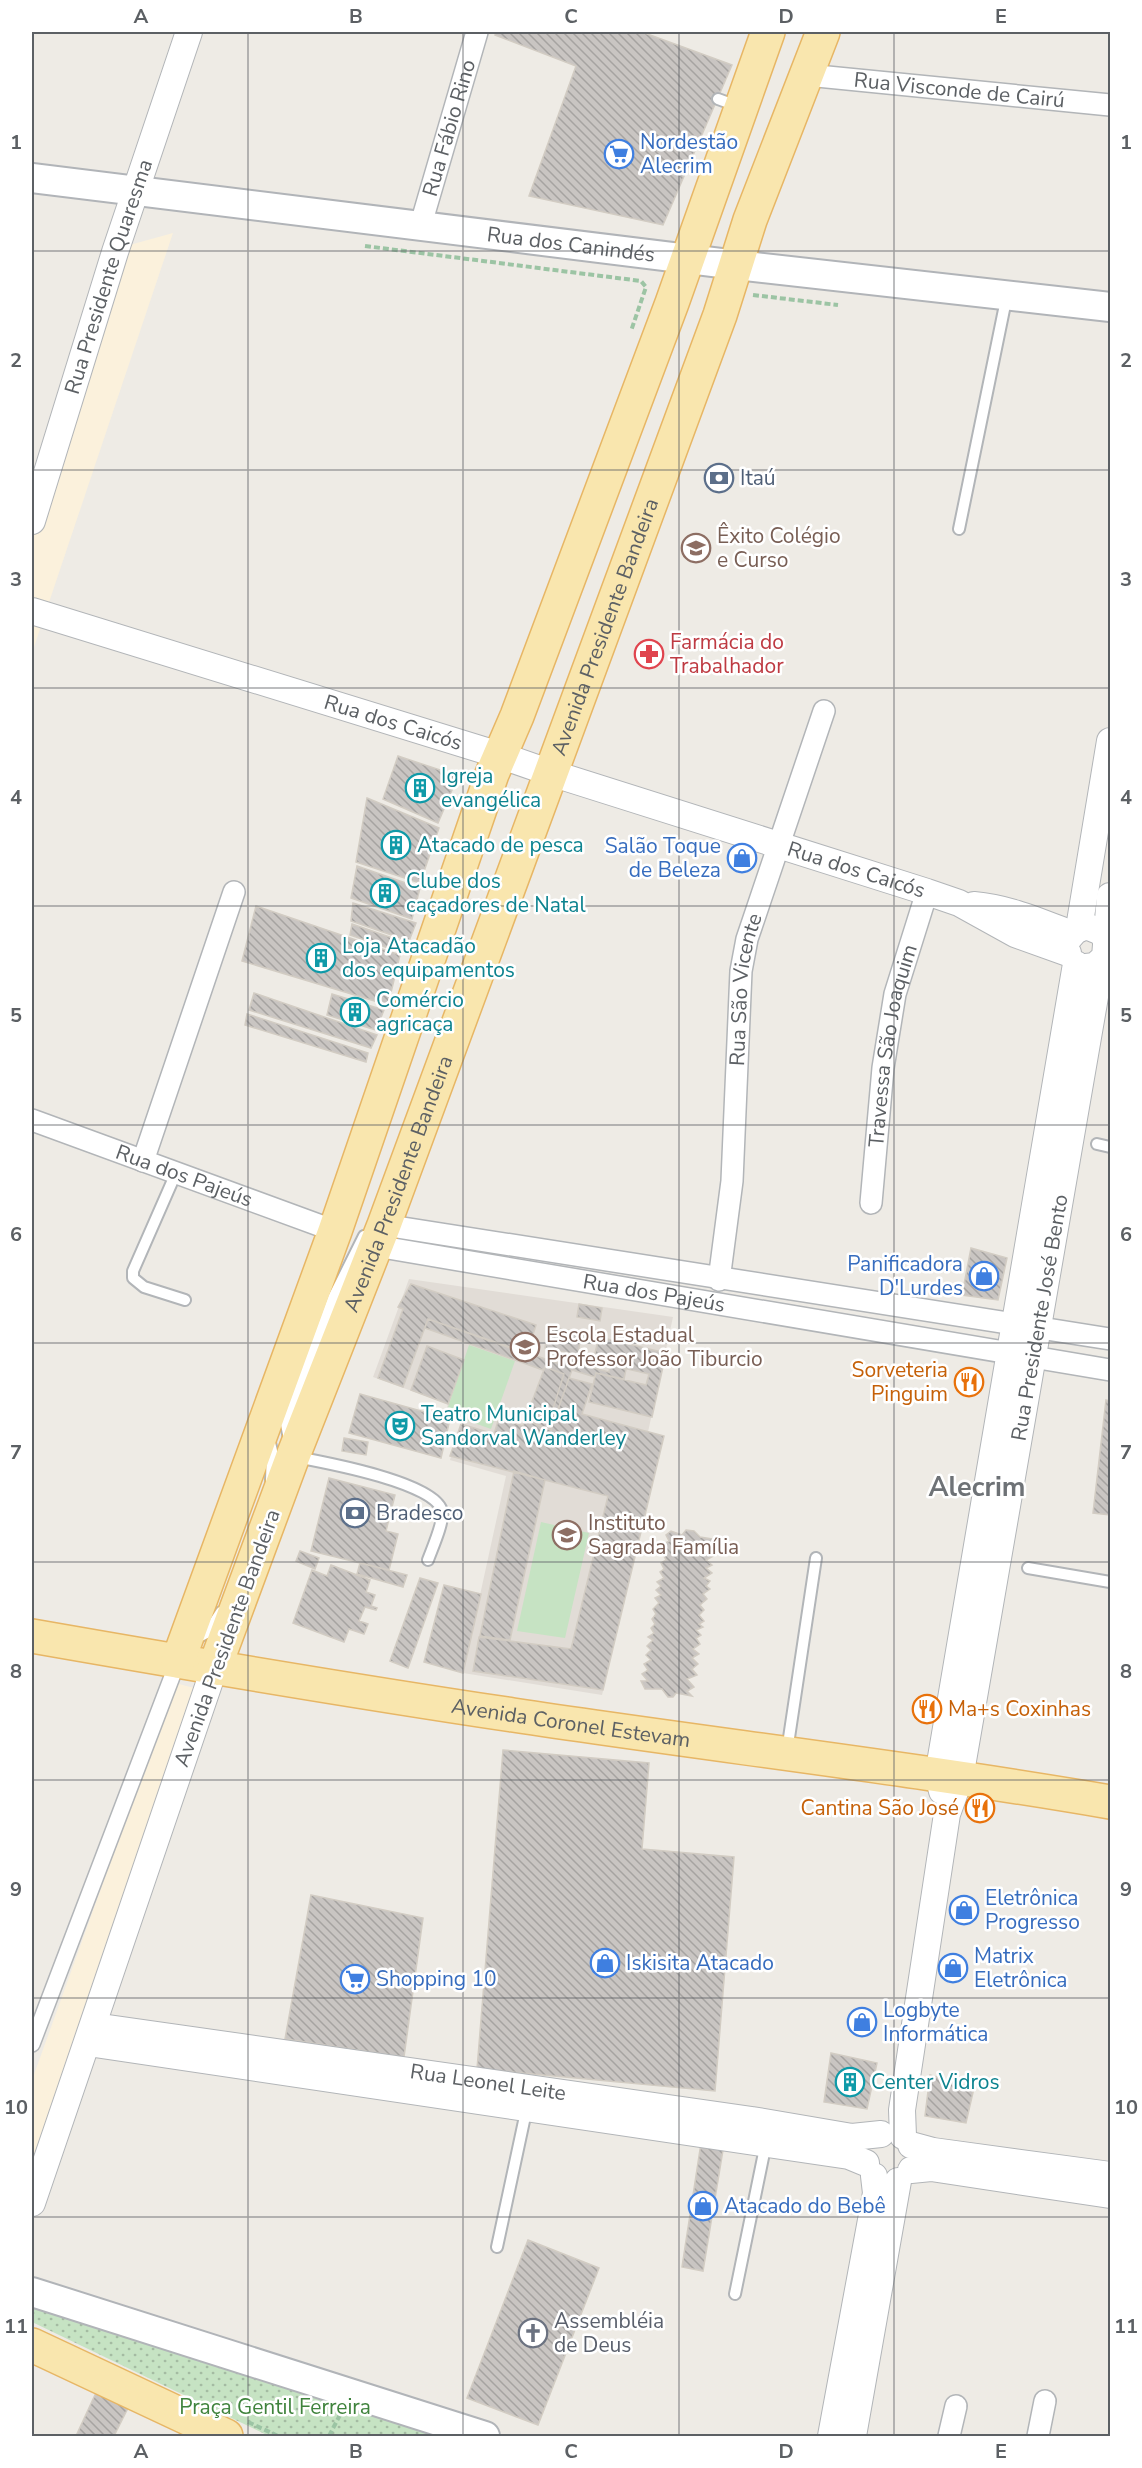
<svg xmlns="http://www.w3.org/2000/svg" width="1142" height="2468" font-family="'Nunito Sans',sans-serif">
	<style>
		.commercial { fill: #fbf1dc }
		.education { fill: #e1dcd6 }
		.green { fill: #c6e3c3 }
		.park { fill: url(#park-dots) }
		.building { fill: url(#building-back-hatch); stroke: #d2ccc3; stroke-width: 1.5 }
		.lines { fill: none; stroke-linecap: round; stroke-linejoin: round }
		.service-casing { stroke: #b2b5b8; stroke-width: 14 }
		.pedestrian-casing { stroke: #b2b5b8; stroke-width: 18 }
		.minor-casing { stroke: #b2b5b8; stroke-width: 24 }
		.tertiary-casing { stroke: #b2b5b8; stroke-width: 28 }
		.secondary-casing { stroke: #b1b4b8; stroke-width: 32 }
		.primary-casing { stroke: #e7b665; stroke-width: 36 }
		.path { stroke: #9cc4a4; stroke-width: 4; stroke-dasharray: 6 3; stroke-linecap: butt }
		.service { stroke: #fff; stroke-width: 10 }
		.pedestrian { stroke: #fff; stroke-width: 15 }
		.minor { stroke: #fff; stroke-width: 21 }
		.tertiary { stroke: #fff; stroke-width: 26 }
		.secondary { stroke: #fff; stroke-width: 28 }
		.primary { stroke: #f9e6ae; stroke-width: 33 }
		.grid { fill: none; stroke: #5c6064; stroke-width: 1.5; stroke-opacity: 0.55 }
		.labels { text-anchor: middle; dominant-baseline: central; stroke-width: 5; stroke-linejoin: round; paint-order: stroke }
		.street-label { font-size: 21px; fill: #5c6064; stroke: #fff }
		.shop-label { font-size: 21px; fill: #366cbe; stroke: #fff; text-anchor: start }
		.service-label { font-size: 21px; fill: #4e5e75; stroke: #fff; text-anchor: start }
		.education-label { font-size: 21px; fill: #785e54; stroke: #fff; text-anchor: start }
		.health-label { font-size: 21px; fill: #be3a42; stroke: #fff; text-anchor: start }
		.culture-label { font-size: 21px; fill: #0d838f; stroke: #fff; text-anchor: start }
		.food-label { font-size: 21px; fill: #c56008; stroke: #fff; text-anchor: end }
		.worship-label { font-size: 21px; fill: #5b616d; stroke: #fff; text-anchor: start }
		.park-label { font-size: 21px; fill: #3f833c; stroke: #fff }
		.district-label { font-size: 27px; font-weight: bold; fill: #6e7276; stroke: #fff }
		.neatline { fill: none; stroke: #5c6064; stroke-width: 2 }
		.grid-label { font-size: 20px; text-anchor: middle; font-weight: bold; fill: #5c6064 }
	</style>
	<defs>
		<pattern id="park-dots" width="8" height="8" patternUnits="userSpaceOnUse" patternTransform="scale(1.5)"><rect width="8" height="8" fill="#c6e3c3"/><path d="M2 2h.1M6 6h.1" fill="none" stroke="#a4bba2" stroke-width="1.8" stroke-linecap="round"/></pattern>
		<pattern id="building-back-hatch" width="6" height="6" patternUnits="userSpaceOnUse" patternTransform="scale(1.5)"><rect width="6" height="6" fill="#c9c5c2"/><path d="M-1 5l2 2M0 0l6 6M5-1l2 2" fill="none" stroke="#a6a3a1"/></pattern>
	</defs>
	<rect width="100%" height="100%" fill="#eeebe5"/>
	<path class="commercial" d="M 173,233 L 32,653 L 32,527 L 126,246 Z
		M 175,1683 L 202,1690 L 32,2161 L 32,2080 Z"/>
	<path class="education" d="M 409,1279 L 673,1317 L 648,1432 L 664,1436 L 602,1695 L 463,1673 L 506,1476 L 450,1460 L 461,1424 L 444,1417 L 448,1404 L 373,1377 Z"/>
	<path class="green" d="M 469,1345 L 515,1361 L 491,1429 L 446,1413 Z
		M 541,1522 L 589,1533 L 565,1638 L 517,1631 Z"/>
	<path class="park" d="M 32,2297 L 457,2436 L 269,2436 L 32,2322 Z"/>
	<path class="building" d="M 496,32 L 642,32 L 732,65 L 663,225 L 529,196 L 576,66 L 495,35 Z
		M 398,756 L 458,776 L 438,823 L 383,799 Z
		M 367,798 L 439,828 L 420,883 L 356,862 Z
		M 357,866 L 420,888 L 412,919 L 351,898 Z
		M 353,903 L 416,923 L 409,941 L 351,921 Z
		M 256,906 L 400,955 L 388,1005 L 242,961 Z
		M 352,924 L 404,942 L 400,952 L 350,935 Z
		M 254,993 L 377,1035 L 371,1048 L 249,1010 Z
		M 332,994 L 384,1010 L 376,1030 L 327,1015 Z
		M 247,1014 L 368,1053 L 366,1062 L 245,1025 Z
		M 971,1248 L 1007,1258 L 998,1300 L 962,1295 Z
		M 411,1284 L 536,1325 L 527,1354 L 428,1319 L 403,1387 L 378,1378 L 403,1309 L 398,1307 Z
		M 579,1304 L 602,1308 L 600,1321 L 577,1317 Z
		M 428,1319 L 563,1365 L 566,1353 L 578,1355 L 575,1363 L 609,1372 L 610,1365 L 626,1369 L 624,1379 L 596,1373 L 595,1377 L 572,1370 L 553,1423 L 549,1421 L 564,1374 L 545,1367 L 543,1370 L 425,1328 Z
		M 549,1326 L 581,1333 L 578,1355 L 545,1348 Z
		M 599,1337 L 666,1353 L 652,1417 L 589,1402 L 596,1373 L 646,1385 L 649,1374 L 593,1361 Z
		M 427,1346 L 464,1360 L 448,1404 L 411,1390 Z
		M 545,1367 L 564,1374 L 549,1421 L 553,1423 L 551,1430 L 525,1420 Z
		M 569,1378 L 592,1384 L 582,1414 L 664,1436 L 603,1690 L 473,1671 L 479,1637 L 571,1649 L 608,1496 L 450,1456 L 461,1424 L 494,1434 L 499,1418 L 523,1426 L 525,1420 L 551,1430 Z
		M 360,1394 L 450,1419 L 441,1458 L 349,1433 Z
		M 1106,1400 L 1110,1401 L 1110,1515 L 1093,1513 Z
		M 344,1438 L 368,1442 L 366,1455 L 342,1451 Z
		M 514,1471 L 545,1480 L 510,1640 L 480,1636 Z
		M 329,1478 L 395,1495 L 386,1531 L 398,1534 L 389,1570 L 311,1551 Z
		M 686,1530 L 694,1531 L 700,1537 L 712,1539 L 714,1544 L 709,1549 L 715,1555 L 706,1560 L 712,1565 L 706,1568 L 712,1573 L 704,1578 L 710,1581 L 706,1586 L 710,1589 L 703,1594 L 707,1599 L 700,1605 L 704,1610 L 699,1615 L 704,1621 L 699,1624 L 703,1627 L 696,1630 L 701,1635 L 696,1638 L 700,1644 L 693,1649 L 699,1654 L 692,1658 L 698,1664 L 692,1669 L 697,1675 L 687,1679 L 694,1687 L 687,1691 L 692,1696 L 676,1693 L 673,1697 L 668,1697 L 662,1689 L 645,1689 L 641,1681 L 648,1681 L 642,1674 L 648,1670 L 644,1664 L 651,1660 L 646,1655 L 651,1650 L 647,1646 L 653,1640 L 648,1637 L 654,1633 L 651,1628 L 655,1624 L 652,1619 L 656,1614 L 653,1609 L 659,1603 L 655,1598 L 661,1595 L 656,1590 L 661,1586 L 657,1582 L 664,1578 L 660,1572 L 664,1569 L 661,1563 L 666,1560 L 663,1554 L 667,1552 L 664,1544 L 669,1541 L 666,1535 L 671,1531 L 682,1535 Z
		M 300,1551 L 319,1558 L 315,1569 L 296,1561 Z
		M 360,1563 L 407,1575 L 403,1587 L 357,1574 Z
		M 331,1565 L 370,1580 L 366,1592 L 375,1595 L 371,1606 L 377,1608 L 376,1610 L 365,1607 L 359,1621 L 368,1624 L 364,1634 L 349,1629 L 344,1642 L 293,1623 L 312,1570 L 327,1576 Z
		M 420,1578 L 438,1583 L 408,1668 L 390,1661 Z
		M 444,1585 L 481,1594 L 463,1673 L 424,1662 Z
		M 503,1750 L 649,1763 L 642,1849 L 734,1857 L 715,2091 L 477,2069 Z
		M 311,1895 L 423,1918 L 404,2057 L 285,2039 Z
		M 831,2053 L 877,2063 L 867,2109 L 824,2102 Z
		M 930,2075 L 974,2088 L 966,2123 L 925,2116 Z
		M 701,2143 L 724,2144 L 703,2271 L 682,2267 Z
		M 528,2240 L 599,2268 L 538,2425 L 467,2398 Z
		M 100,2384 L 131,2402 L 114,2436 L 76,2436 Z"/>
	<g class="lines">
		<g class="service-casing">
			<path id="service" d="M 718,99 L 737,106
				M 959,529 L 1007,295
				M 1097,1144 L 1110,1147
				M 176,1173 L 133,1271 L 133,1278 L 144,1287 L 185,1300
				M 269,1439 L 272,1451 L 271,1480
				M 289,1439 L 286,1424 L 296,1396 L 333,1298 L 364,1236
				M 296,1457 C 323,1462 439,1483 442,1512 C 444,1522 432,1549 428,1560
				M 1028,1568 L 1110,1582
				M 195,1639 L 208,1632 L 221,1612
				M 787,1751 L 816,1558
				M 497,2247 L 527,2107
				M 735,2294 L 766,2143"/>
		</g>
		<g class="pedestrian-casing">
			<path id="pedestrian" d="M 32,2044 L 178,1661"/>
		</g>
		<g class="minor-casing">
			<g id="minor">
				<path id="s1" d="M 807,75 L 1110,105"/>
				<path id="s2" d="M 421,224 L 477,32"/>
				<path id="s3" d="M 32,1120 L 335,1231"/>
				<path d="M 143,1161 L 234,892"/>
				<path id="s4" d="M 871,1203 L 883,1068 L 895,994 L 927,892"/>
				<path d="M 384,1225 L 1110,1339"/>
				<path id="s5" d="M 376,1246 L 1110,1370"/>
				<path id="s6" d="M 719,1280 L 732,1181 L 741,971 L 747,939 L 824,711"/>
				<path d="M 949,2436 L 956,2406"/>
				<path d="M 1038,2436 L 1045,2401"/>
			</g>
		</g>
		<g class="tertiary-casing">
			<g id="tertiary">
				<path id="s7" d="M 32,521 L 115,252 L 189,32"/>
				<path id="s8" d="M 32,611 L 499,755 L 551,773 L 927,892 L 959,903 L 1015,934 L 1068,953"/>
				<path d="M 974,905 C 1009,908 1040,922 1072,934"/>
				<path d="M 1079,928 L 1110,741"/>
				<path d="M 1069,938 L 1075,931 L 1086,926 L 1101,932 L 1105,938"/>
				<path d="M 1086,967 L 1095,966 L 1105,957 L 1110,896"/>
				<path d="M 942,1791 L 938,1775 L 1076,964"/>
				<path id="s9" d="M 94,2026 L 752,2120 L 852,2137 L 881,2134"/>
				<path d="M 88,2043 L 849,2156 L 866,2163"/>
				<path id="s10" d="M 903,2136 L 902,2110 L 947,1814 L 960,1778 L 1101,962"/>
				<path d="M 911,2145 L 933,2151 L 1110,2175"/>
				<path d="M 911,2170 L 931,2168 L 1110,2195"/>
				<path d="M 32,2203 L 214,1669"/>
				<path d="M 831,2436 L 876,2193 L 874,2176"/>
				<path d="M 853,2436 L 898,2181"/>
			</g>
		</g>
		<g class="secondary-casing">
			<g id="secondary">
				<path id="s11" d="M 32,178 L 737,265 L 1110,307"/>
				<path d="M 32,2292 L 485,2436"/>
			</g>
		</g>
		<g class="primary-casing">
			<g id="primary">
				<path id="s12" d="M 32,1636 C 192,1664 352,1691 513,1715 C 712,1745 912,1768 1110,1802"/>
				<path d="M 178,1661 L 335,1231 L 492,774 L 517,716 L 672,303 L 768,32"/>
				<path id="s13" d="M 214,1669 L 293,1456 L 384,1225 L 720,315 L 750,220 L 823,32"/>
				<path d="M 32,2345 L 226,2436"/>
			</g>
		</g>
		<path class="path" d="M 365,246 L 641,281 L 646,287 L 631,331
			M 753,295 L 838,305
			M 248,2422 L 278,2436
			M 329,2436 L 341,2413"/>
		<use href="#service" class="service"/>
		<use href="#pedestrian" class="pedestrian"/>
		<use href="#minor" class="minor"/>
		<use href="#tertiary" class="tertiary"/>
		<use href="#secondary" class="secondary"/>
		<use href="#primary" class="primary"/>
	</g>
	<path class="grid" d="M 248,32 L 248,2436M 463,32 L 463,2436M 679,32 L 679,2436M 894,32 L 894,2436M 32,251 L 1110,251M 32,470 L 1110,470M 32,688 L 1110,688M 32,906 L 1110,906M 32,1125 L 1110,1125M 32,1343 L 1110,1343M 32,1562 L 1110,1562M 32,1780 L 1110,1780M 32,1998 L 1110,1998M 32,2217 L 1110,2217"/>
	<defs>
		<g id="supermarket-ring" transform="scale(1.5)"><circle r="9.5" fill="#fff" stroke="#3f7fe0" stroke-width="1.5"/><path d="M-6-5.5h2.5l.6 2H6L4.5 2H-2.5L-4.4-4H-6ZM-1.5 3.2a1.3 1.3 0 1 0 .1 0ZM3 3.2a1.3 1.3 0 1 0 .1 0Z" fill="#3f7fe0"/></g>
		<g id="bank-ring" transform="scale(1.5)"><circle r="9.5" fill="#fff" stroke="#5c6f8a" stroke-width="1.5"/><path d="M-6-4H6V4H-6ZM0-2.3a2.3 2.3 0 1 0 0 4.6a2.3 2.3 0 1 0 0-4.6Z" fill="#5c6f8a"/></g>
		<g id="school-ring" transform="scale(1.5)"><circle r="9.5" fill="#fff" stroke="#8d6e63" stroke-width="1.5"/><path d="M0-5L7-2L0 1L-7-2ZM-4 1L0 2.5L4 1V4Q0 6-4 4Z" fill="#8d6e63"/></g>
		<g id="pharmacy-ring" transform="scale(1.5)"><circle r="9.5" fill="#fff" stroke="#e0444e" stroke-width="1.5"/><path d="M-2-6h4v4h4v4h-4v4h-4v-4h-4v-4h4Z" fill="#e0444e"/></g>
		<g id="building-ring" transform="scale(1.5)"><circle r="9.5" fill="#fff" stroke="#0f9aa8" stroke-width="1.5"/><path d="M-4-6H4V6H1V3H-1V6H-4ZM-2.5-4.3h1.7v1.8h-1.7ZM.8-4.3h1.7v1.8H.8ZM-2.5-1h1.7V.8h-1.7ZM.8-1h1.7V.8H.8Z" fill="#0f9aa8"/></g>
		<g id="shop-ring" transform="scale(1.5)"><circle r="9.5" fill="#fff" stroke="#3f7fe0" stroke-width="1.5"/><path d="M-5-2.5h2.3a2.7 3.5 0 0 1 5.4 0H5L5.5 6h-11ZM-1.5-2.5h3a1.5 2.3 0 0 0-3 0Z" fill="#3f7fe0"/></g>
		<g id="restaurant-ring" transform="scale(1.5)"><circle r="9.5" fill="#fff" stroke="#e8710a" stroke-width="1.5"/><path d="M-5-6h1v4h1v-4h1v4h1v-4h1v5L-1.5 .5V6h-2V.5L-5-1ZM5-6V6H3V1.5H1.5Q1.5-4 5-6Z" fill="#e8710a"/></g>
		<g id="theatre-ring" transform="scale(1.5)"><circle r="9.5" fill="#fff" stroke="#0f9aa8" stroke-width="1.5"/><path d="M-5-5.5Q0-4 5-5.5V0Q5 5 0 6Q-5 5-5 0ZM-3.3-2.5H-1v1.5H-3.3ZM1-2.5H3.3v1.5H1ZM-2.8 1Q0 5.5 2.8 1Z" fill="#0f9aa8"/></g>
		<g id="church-ring" transform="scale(1.5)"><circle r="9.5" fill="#fff" stroke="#6b7280" stroke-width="1.5"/><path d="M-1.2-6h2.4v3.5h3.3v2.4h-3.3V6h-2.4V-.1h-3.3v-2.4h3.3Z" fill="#6b7280"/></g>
	</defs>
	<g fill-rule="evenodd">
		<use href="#supermarket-ring" x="619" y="154"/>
		<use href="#bank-ring" x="719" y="478"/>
		<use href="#school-ring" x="696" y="548"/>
		<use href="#pharmacy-ring" x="649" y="654"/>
		<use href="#building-ring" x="420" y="788"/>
		<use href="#building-ring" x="396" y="845"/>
		<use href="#shop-ring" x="742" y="858"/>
		<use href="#building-ring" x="385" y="893"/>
		<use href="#building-ring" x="321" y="958"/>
		<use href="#building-ring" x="355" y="1012"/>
		<use href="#shop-ring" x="984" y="1276"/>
		<use href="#school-ring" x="525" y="1347"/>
		<use href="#restaurant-ring" x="969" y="1382"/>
		<use href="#theatre-ring" x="400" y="1426"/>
		<use href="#bank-ring" x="355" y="1513"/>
		<use href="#school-ring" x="567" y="1535"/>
		<use href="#restaurant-ring" x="927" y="1709"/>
		<use href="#restaurant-ring" x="980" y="1808"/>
		<use href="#shop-ring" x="964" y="1910"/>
		<use href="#shop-ring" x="605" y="1963"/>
		<use href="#shop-ring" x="953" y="1968"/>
		<use href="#supermarket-ring" x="355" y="1979"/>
		<use href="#shop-ring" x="862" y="2022"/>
		<use href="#building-ring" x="850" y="2082"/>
		<use href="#shop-ring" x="703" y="2206"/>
		<use href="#church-ring" x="533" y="2333"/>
	</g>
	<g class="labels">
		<g class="street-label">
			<text stroke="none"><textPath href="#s1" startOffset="153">Rua Visconde de Cairú</textPath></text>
			<text stroke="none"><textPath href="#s2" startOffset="100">Rua Fábio Rino</textPath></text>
			<text stroke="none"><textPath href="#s11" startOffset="543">Rua dos Canindés</textPath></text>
			<text stroke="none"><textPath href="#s7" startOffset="256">Rua Presidente Quaresma</textPath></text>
			<text stroke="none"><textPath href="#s13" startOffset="1113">Avenida Presidente Bandeira</textPath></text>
			<text stroke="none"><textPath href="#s8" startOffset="378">Rua dos Caicós</textPath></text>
			<text stroke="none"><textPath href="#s8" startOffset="864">Rua dos Caicós</textPath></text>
			<text stroke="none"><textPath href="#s6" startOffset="292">Rua São Vicente</textPath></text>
			<text stroke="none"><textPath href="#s4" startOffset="159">Travessa São Joaquim</textPath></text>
			<text stroke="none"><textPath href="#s3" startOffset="162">Rua dos Pajeús</textPath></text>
			<text stroke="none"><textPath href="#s13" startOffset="519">Avenida Presidente Bandeira</textPath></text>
			<text stroke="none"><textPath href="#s5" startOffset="282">Rua dos Pajeús</textPath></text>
			<text stroke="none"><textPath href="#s10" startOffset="831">Rua Presidente José Bento</textPath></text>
			<text transform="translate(227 1638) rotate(-70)">Avenida Presidente Bandeira</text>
			<text stroke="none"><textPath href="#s12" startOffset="546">Avenida Coronel Estevam</textPath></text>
			<text stroke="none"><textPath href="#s9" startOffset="398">Rua Leonel Leite</textPath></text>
		</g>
		<g class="shop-label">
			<text x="640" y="142">Nordestão<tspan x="640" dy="24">Alecrim</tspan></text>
			<text x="721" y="846" text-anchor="end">Salão Toque<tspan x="721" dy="24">de Beleza</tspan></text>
			<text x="963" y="1264" text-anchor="end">Panificadora<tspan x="963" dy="24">D'Lurdes</tspan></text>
			<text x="985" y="1898">Eletrônica<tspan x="985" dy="24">Progresso</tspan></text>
			<text x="974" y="1956">Matrix<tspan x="974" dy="24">Eletrônica</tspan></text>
			<text x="626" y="1963">Iskisita Atacado</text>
			<text x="376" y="1979">Shopping 10</text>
			<text x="883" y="2010">Logbyte<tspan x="883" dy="24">Informática</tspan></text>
			<text x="724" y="2206">Atacado do Bebê</text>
		</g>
		<g class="service-label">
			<text x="740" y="478">Itaú</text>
			<text x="376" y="1513">Bradesco</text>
		</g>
		<g class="education-label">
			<text x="717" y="536">Êxito Colégio<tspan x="717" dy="24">e Curso</tspan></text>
			<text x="546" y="1335">Escola Estadual<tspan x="546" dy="24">Professor João Tiburcio</tspan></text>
			<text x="588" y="1523">Instituto<tspan x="588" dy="24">Sagrada Família</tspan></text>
		</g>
		<g class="health-label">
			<text x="670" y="642">Farmácia do<tspan x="670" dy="24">Trabalhador</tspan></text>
		</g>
		<g class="culture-label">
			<text x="441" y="776">Igreja<tspan x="441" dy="24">evangélica</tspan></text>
			<text x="417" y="845">Atacado de pesca</text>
			<text x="406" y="881">Clube dos<tspan x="406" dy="24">caçadores de Natal</tspan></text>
			<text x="342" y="946">Loja Atacadão<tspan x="342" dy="24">dos equipamentos</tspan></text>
			<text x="376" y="1000">Comércio<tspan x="376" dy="24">agricaça</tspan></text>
			<text x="421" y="1414">Teatro Municipal<tspan x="421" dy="24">Sandorval Wanderley</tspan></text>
			<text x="871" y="2082">Center Vidros</text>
		</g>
		<g class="food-label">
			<text x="948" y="1370">Sorveteria<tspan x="948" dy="24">Pinguim</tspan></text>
			<text x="948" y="1709" text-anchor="start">Ma+s Coxinhas</text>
			<text x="959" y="1808">Cantina São José</text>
		</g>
		<g class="worship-label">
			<text x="554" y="2321">Assembléia<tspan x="554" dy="24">de Deus</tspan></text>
		</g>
		<g class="park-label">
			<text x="275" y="2407">Praça Gentil Ferreira</text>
		</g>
		<g class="district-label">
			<text x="977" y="1487">Alecrim</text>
		</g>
	</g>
	<rect width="1142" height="2468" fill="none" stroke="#ffffff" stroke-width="66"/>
	<rect x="33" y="33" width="1076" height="2402" class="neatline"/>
	<g class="grid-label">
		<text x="141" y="23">A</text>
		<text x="356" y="23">B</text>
		<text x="571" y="23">C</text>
		<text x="786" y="23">D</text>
		<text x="1001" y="23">E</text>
		<text x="16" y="149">1</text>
		<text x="1126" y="149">1</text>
		<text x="16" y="367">2</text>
		<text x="1126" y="367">2</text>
		<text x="16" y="586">3</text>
		<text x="1126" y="586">3</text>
		<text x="16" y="804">4</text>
		<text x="1126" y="804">4</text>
		<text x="16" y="1022">5</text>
		<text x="1126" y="1022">5</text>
		<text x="16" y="1241">6</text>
		<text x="1126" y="1241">6</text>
		<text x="16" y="1459">7</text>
		<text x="1126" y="1459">7</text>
		<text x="16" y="1678">8</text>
		<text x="1126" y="1678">8</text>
		<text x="16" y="1896">9</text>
		<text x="1126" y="1896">9</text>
		<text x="16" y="2114">10</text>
		<text x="1126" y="2114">10</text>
		<text x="16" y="2333">11</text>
		<text x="1126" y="2333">11</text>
		<text x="141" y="2458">A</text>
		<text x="356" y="2458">B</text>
		<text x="571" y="2458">C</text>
		<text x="786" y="2458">D</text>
		<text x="1001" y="2458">E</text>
	</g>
</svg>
